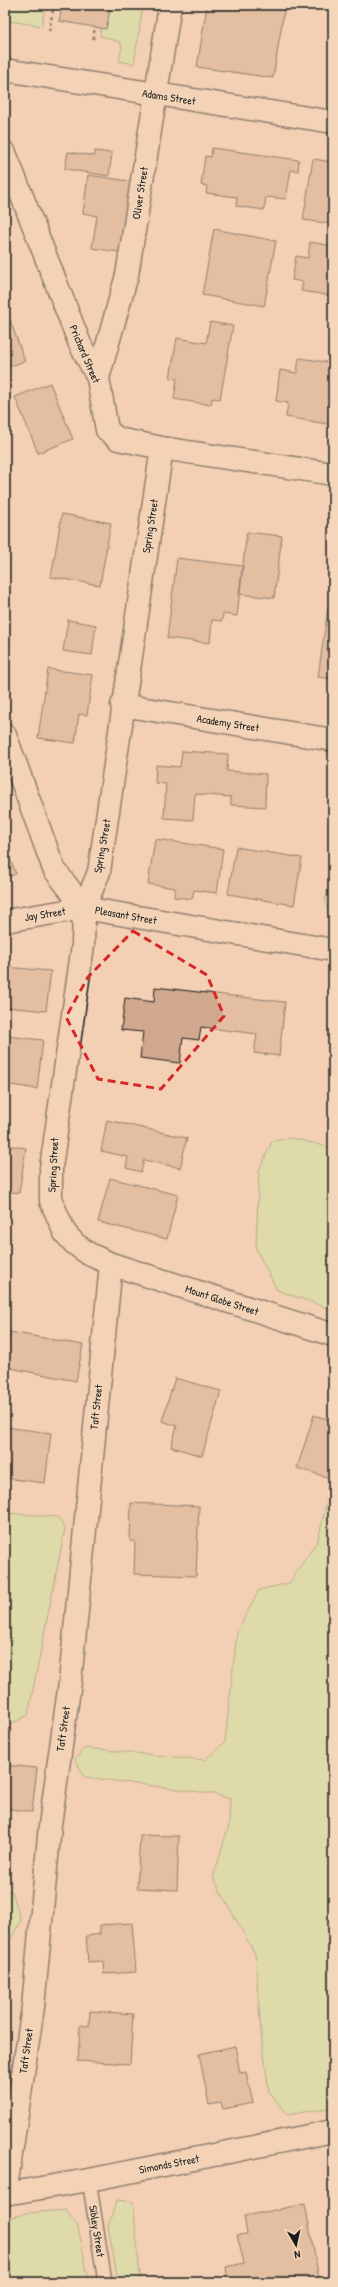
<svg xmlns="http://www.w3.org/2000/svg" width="338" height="2287" font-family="'Patrick Hand',sans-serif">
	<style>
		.green { fill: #c8e69d; stroke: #72815c }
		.building { fill: #d0a88d; stroke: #1c1c1c }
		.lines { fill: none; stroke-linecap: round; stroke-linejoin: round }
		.service-casing { stroke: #1c1c1c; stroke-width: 16 }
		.minor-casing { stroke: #1c1c1c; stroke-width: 25 }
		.path { stroke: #1c1c1c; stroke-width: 2.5; stroke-dasharray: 3 3; stroke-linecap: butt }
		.service { stroke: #f4d6ba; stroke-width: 13 }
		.minor { stroke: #f4d6ba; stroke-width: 22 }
		.marked { fill: none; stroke: #d62828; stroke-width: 3; stroke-dasharray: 8 5; stroke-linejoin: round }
		.labels { text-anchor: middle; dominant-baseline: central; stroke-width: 3; stroke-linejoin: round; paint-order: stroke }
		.street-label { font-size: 11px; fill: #1c1c1c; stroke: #f4d6ba }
	</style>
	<rect width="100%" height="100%" fill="#f3d0b3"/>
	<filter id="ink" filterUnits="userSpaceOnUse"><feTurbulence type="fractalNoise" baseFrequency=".025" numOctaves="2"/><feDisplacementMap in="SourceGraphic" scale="8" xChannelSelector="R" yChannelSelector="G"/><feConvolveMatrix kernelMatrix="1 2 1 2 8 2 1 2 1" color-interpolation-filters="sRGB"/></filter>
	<g filter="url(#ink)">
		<path class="green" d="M 11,5 L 45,5 L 42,26 L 9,21 Z
			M 111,5 L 143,5 L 134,64 L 119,61 L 122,47 L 120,42 L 100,36 L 101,28 L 106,29 Z
			M 333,873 L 333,919 L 330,919 L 325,900 Z
			M 292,1138 L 333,1148 L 333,1310 L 277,1290 L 256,1249 L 259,1171 L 272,1141 Z
			M 333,1499 L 333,2107 L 287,2115 L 269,2092 L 261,2033 L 255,1954 L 213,1878 L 229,1825 L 230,1799 L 215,1794 L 84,1777 L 75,1759 L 85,1748 L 205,1760 L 225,1742 L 237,1632 L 259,1590 L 289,1583 L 318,1540 L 327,1501 Z
			M 5,1513 L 58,1517 L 65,1529 L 28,1715 L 5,1727 Z
			M 5,1890 L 12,1891 L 21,1921 L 5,1948 Z
			M 117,2200 L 133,2202 L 140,2277 L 143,2282 L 118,2282 L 108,2226 Z
			M 66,2210 L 78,2227 L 89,2282 L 5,2282 L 5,2220 L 26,2213 Z"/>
		<path class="building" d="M 52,5 L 111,5 L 106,29 L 59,21 L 62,7 Z
			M 207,5 L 285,5 L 273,78 L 197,67 Z
			M 212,148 L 299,160 L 298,171 L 291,170 L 286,199 L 266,197 L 264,210 L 236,206 L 237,197 L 206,193 L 207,186 L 201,185 L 205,156 L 211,157 Z
			M 95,151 L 112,153 L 109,176 L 65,169 L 68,152 L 95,156 Z
			M 313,159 L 333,162 L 333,224 L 303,220 Z
			M 88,175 L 136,182 L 125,253 L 92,248 L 97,216 L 83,213 Z
			M 214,229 L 276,241 L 264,306 L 202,295 Z
			M 310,242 L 333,246 L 333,296 L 301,291 L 303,282 L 292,280 L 296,256 L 308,258 Z
			M 6,309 L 25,361 L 5,368 L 5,310 Z
			M 210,322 L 233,326 L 220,399 L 212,398 L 211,405 L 174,399 L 177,379 L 170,378 L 177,338 L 206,343 Z
			M 299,358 L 333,363 L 331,376 L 333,376 L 333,425 L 286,417 L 288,403 L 276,401 L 280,370 L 297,373 Z
			M 50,383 L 73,439 L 38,453 L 15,397 Z
			M 62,514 L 111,523 L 100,585 L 51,577 Z
			M 247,532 L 282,536 L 274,598 L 239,594 Z
			M 177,558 L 243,566 L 237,616 L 223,614 L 222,621 L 212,620 L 210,643 L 167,638 Z
			M 328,607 L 333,608 L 333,679 L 318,677 Z
			M 68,620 L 96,625 L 92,655 L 63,651 Z
			M 48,669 L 93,675 L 87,715 L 79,714 L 75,743 L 38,738 Z
			M 182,751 L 228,754 L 227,771 L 266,774 L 265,807 L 231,805 L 231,797 L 195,794 L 193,820 L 164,818 L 166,784 L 155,783 L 156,765 L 180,767 Z
			M 155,839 L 223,849 L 217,893 L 194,890 L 192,899 L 174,897 L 175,888 L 148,884 Z
			M 5,846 L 16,874 L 5,878 Z
			M 236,847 L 302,858 L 294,905 L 228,894 Z
			M 5,967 L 51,971 L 46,1011 L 5,1007 Z
			M 155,987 L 285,1002 L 279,1056 L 254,1053 L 257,1034 L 201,1027 L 199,1040 L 183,1038 L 180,1063 L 140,1058 L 143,1032 L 121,1030 L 125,998 L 154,1002 Z
			M 6,1036 L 43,1040 L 37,1089 L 5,1084 Z
			M 107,1120 L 187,1138 L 180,1168 L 144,1160 L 141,1172 L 126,1168 L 128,1157 L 101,1151 Z
			M 5,1145 L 26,1148 L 19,1193 L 5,1191 Z
			M 110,1178 L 178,1195 L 167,1239 L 98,1222 Z
			M 10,1332 L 83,1345 L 76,1381 L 5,1367 Z
			M 175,1378 L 221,1391 L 202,1456 L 171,1447 L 177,1426 L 162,1421 Z
			M 314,1415 L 333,1421 L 333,1479 L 297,1468 Z
			M 5,1427 L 51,1433 L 45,1483 L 5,1478 Z
			M 131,1503 L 199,1506 L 196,1576 L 134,1574 L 135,1541 L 130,1541 Z
			M 5,1765 L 37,1768 L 32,1812 L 5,1808 Z
			M 140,1835 L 179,1836 L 177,1890 L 137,1888 Z
			M 132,1923 L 136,1972 L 104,1974 L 103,1961 L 88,1962 L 86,1936 L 100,1934 L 100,1925 Z
			M 90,2011 L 133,2014 L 130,2064 L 78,2061 L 80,2025 L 89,2026 Z
			M 235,2046 L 240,2073 L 246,2072 L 253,2103 L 223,2109 L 221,2103 L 209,2105 L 199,2054 Z
			M 305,2204 L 319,2278 L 299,2282 L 228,2282 L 226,2267 L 244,2263 L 237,2235 L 247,2234 L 244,2216 Z"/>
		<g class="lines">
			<g class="service-casing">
				<path id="service" d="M 89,2180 L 105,2282"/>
			</g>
			<g class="minor-casing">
				<path id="minor" d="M 5,70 L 333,122
					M 5,153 L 80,344 L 98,378 L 107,430 L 118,439 L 162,448 L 333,474
					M 98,378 L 127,275 L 170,5
					M 162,448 L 99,872 L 84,908 L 83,945 L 51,1168 L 51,1201 L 65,1233 L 75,1244 L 89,1254 L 111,1264 L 333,1335
					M 122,705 L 333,740
					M 5,735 L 54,869 L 84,908
					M 5,921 L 84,908 L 333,950
					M 5,2194 L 33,2007 L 50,1825 L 70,1682 L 111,1264
					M 5,2194 L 89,2180 L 333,2131"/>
			</g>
			<path class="path" d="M 49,31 L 54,5
				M 93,39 L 95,27"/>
			<use href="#service" class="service"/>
			<use href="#minor" class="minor"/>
		</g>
	</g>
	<path d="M0 0H338V2287H0ZM 133,931 L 207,975 L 224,1016 L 161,1089 L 98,1079 L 66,1017 L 88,977 Z" fill="#f3d0b3" fill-opacity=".55" fill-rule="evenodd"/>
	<path class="marked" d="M 133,931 L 207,975 L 224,1016 L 161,1089 L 98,1079 L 66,1017 L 88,977 Z"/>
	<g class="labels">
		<g class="street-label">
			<text transform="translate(169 97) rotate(9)">Adams Street</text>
			<text transform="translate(140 193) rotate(-81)">Oliver Street</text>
			<text transform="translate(85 354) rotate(67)">Prichard Street</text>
			<text transform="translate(150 526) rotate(-81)">Spring Street</text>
			<text transform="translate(228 723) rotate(9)">Academy Street</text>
			<text transform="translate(102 846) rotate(-80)">Spring Street</text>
			<text transform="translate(45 914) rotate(-9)">Jay Street</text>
			<text transform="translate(126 915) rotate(10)">Pleasant Street</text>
			<text transform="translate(53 1165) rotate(-87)">Spring Street</text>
			<text transform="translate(222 1300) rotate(18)">Mount Globe Street</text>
			<text transform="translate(96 1407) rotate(-84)">Taft Street</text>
			<text transform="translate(63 1729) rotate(-82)">Taft Street</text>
			<text transform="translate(26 2051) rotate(-82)">Taft Street</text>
			<text transform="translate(169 2164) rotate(-11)">Simonds Street</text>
			<text transform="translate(97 2231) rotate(81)">Sibley Street</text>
		</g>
	</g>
	<rect width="338" height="2287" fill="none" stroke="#f4d6ba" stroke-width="20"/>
	<rect x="10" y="10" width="318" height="2267" fill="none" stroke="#1c1c1c" stroke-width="1.5" filter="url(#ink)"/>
	<g transform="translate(296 2245) rotate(171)" stroke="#f4d6ba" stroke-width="3" paint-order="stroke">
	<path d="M0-3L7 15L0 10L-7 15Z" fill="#1c1c1c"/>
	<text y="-6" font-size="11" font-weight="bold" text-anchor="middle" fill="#1c1c1c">N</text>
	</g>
</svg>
